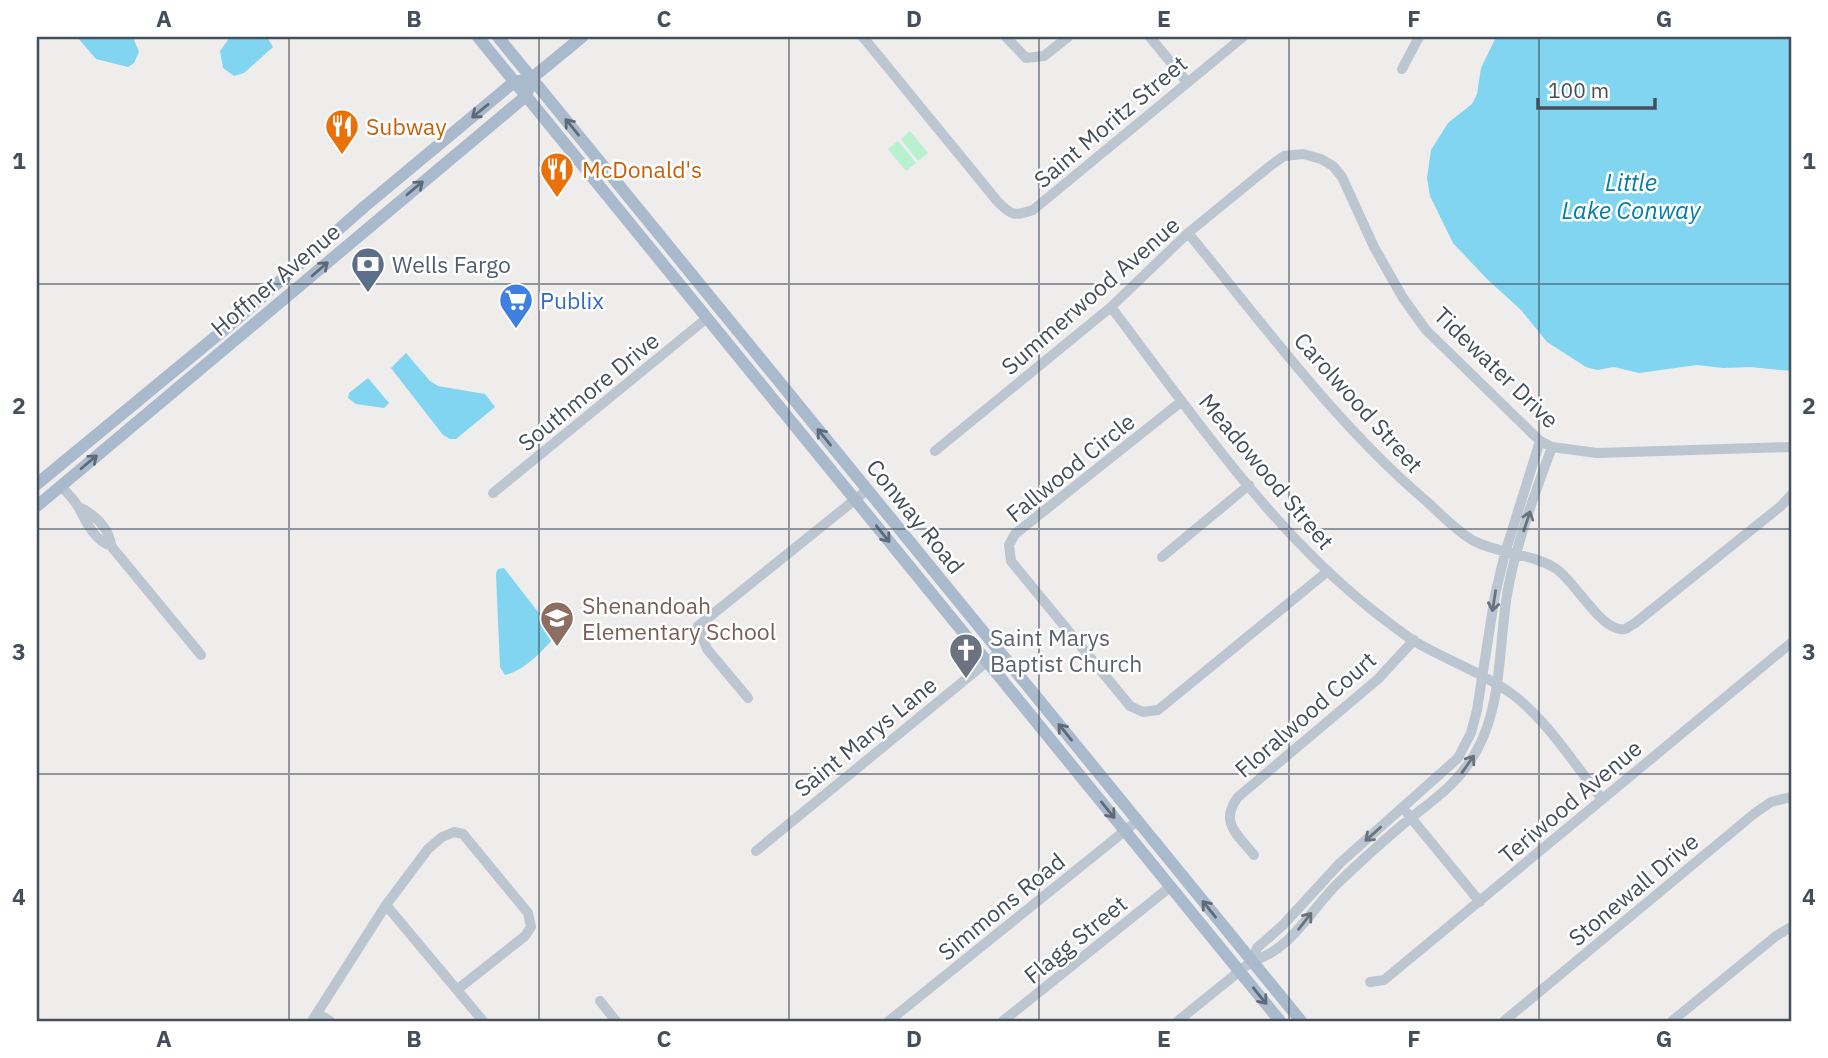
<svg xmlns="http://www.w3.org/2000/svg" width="1828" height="1058" font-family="'IBM Plex Sans',sans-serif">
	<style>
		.green { fill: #b7f1cf }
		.water { fill: #81d5f0 }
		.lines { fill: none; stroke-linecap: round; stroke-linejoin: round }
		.minor { stroke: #bcc6d0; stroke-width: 10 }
		.major { stroke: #aabacd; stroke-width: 12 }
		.oneway { stroke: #5e6a78 }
		.oneway2 { stroke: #68737e }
		.grid { fill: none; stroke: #444f5b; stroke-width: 2; stroke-opacity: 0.55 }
		.labels { text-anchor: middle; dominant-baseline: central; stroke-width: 5; stroke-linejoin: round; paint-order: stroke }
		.street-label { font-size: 23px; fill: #444f5b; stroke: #fff }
		.food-label { font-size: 23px; fill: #c56008; stroke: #fff; text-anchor: start }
		.service-label { font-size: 23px; fill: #4e5e75; stroke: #fff; text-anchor: start }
		.shop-label { font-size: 23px; fill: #366cbe; stroke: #fff; text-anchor: start }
		.education-label { font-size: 23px; fill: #785e54; stroke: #fff; text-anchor: start }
		.worship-label { font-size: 23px; fill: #5b616d; stroke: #fff; text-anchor: start }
		.water-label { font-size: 24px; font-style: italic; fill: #057da5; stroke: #fff }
		.neatline { fill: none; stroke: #444f5b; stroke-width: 2.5 }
		.grid-label { font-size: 23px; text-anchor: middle; font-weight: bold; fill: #444f5b }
	</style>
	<rect width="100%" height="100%" fill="#efecec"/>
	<path class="green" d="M 910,131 L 928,153 L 918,161 L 901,139 Z
		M 898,141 L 916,163 L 906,171 L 888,149 Z"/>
	<path class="water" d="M 77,37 L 133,37 L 139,52 L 134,63 L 128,67 L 96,59 Z
		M 230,37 L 267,37 L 273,47 L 244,73 L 234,76 L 223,68 L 220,51 Z
		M 1496,37 L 1791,37 L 1791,371 L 1750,367 L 1723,368 L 1697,365 L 1639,373 L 1614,367 L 1597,370 L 1586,367 L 1547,342 L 1521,310 L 1487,279 L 1453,243 L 1430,196 L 1427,178 L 1431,150 L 1448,123 L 1472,104 L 1477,94 L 1481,68 Z
		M 406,353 L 430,381 L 438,386 L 485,394 L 495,407 L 456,439 L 450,439 L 443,435 L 391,368 Z
		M 368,378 L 389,403 L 384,408 L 356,404 L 348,398 L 349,393 Z
		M 504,568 L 556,635 C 544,650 524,671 505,675 L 500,667 L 496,573 L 498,569 Z"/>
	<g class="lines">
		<path class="minor" d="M 863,37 L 998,202 C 1012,216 1014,216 1033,210 L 1243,37
			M 1006,37 L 1026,58 L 1044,56 L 1068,37
			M 1150,37 L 1187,82
			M 1402,69 L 1419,37
			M 1188,233 C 1264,325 1335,423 1425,500 C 1440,513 1456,531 1474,541 C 1499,554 1530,553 1555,568 C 1573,578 1602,634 1625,629 C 1628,628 1631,625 1634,624 L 1781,506 L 1791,495
			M 1111,307 C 1190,411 1268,527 1371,609 C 1385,620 1399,631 1414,641 C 1446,660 1482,672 1512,694 C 1547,720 1575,765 1602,799
			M 1182,401 L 1015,534 L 1009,545 L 1011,561 L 1130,706 L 1143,712 L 1158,710 L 1328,571
			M 935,451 L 1111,307 L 1188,233 L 1270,166 L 1284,156 L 1303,154 L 1321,159 L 1333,166 L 1342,177 L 1374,247 L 1403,298 L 1426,330 L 1540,441 L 1552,447 L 1597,453 L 1791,447
			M 61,486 C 67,493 75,500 79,508 C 86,522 95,541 111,546 C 110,529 94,513 78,507
			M 493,493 L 707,318
			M 111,546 L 201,655
			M 1162,557 L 1249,485
			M 748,698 L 707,649 L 698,626 L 867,490
			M 1407,813 L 1480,902
			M 756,851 L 999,652
			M 1254,855 C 1237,834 1219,822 1238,797 L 1378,679 L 1414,640
			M 386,905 L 483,1021
			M 1252,961 L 1257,948 L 1284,924 L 1340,863 L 1458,758 L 1471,733 L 1477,710 L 1495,595 L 1505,553 L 1540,441
			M 1370,982 L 1384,980 L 1791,643
			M 600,1001 L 616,1021
			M 317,1013 L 330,1021
			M 312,1021 L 386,905 L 428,849 L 442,837 L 454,832 L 463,834 L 528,913 L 531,927 L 525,936 L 458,989
			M 889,1021 L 1137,821
			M 1003,1021 L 1170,887
			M 1178,1021 L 1252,961 C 1290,951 1310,911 1337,884 C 1361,861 1386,838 1412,817 C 1432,801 1451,788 1466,767 C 1505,716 1497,648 1508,589 C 1517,541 1535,493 1552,447
			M 1504,1021 L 1755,813 L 1771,802 L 1791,797
			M 1672,1021 L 1776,936 L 1791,927"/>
		<path class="major" d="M 478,37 L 1280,1021
			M 498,37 L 1301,1021
			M 37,484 L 237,319 L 364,207 L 514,82 L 532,78 L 582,37
			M 37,506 L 526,96 L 529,88"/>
	</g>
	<defs><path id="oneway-shaft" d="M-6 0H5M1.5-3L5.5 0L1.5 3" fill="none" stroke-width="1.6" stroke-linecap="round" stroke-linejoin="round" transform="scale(1.75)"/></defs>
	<g class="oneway">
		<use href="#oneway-shaft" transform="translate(480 111) rotate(141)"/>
		<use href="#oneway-shaft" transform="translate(572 127) rotate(-129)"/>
		<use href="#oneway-shaft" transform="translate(415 188) rotate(-40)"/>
		<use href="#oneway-shaft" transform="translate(320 269) rotate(-41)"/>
		<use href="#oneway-shaft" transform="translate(824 437) rotate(-129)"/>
		<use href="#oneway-shaft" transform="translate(89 462) rotate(-40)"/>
		<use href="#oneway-shaft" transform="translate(883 534) rotate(51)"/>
		<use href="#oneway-shaft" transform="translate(1065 732) rotate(-129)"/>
		<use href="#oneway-shaft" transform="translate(1108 810) rotate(51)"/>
		<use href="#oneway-shaft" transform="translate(1209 909) rotate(-129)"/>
		<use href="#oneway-shaft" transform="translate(1260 996) rotate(51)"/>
	</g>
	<g class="oneway2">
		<use href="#oneway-shaft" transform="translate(1527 521) rotate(-72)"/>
		<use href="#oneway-shaft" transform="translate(1494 601) rotate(99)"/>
		<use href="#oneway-shaft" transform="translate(1468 764) rotate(-55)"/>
		<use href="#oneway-shaft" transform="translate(1373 834) rotate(138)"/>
		<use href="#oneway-shaft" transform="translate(1305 921) rotate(-52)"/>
	</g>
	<path class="grid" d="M 289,37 L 289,1021M 539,37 L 539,1021M 789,37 L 789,1021M 1039,37 L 1039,1021M 1289,37 L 1289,1021M 1539,37 L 1539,1021M 37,284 L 1791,284M 37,529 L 1791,529M 37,774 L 1791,774"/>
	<defs>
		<g id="restaurant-pin" transform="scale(1.75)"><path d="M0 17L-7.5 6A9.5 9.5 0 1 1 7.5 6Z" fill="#e8710a" stroke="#fff"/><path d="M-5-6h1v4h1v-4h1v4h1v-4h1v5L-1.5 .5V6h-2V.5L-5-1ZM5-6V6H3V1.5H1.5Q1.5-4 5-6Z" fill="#fff"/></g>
		<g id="bank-pin" transform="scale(1.75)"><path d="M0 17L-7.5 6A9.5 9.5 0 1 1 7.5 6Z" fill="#5c6f8a" stroke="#fff"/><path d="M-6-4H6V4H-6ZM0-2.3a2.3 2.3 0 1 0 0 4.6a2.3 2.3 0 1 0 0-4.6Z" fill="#fff"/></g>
		<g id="supermarket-pin" transform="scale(1.75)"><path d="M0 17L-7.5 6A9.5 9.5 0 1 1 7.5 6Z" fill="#3f7fe0" stroke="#fff"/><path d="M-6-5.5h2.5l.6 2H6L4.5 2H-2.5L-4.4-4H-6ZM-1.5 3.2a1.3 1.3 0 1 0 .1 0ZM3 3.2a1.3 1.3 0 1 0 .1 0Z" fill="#fff"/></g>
		<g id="school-pin" transform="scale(1.75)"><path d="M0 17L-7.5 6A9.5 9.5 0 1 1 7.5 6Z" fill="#8d6e63" stroke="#fff"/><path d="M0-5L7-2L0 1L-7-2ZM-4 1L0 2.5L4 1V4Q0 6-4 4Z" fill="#fff"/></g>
		<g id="church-pin" transform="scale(1.75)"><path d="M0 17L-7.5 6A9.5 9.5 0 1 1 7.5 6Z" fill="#6b7280" stroke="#fff"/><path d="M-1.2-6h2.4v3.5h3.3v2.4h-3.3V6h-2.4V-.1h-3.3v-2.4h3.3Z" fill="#fff"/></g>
	</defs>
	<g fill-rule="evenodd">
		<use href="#restaurant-pin" x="342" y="126"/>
		<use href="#restaurant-pin" x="557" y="169"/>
		<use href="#bank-pin" x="368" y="264"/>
		<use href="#supermarket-pin" x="516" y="300"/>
		<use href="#school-pin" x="557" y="618"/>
		<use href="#church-pin" x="966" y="650"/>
	</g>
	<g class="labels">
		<g class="street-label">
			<text transform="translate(1110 121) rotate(-40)">Saint Moritz Street</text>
			<text transform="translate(275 279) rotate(-40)">Hoffner Avenue</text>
			<text transform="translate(1090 295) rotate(-41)">Summerwood Avenue</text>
			<text transform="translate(1497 367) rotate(44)">Tidewater Drive</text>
			<text transform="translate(588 391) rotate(-39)">Southmore Drive</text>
			<text transform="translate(1359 402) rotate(48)">Carolwood Street</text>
			<text transform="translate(1070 467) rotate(-39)">Fallwood Circle</text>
			<text transform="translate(1267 471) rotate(50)">Meadowood Street</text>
			<text transform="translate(916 516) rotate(51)">Conway Road</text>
			<text transform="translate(1305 714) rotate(-41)">Floralwood Court</text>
			<text transform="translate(865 736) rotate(-39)">Saint Marys Lane</text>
			<text transform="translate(1570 801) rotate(-40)">Teriwood Avenue</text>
			<text transform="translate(1633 889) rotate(-40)">Stonewall Drive</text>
			<text transform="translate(1001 906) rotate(-39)">Simmons Road</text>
			<text transform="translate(1075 939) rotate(-39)">Flagg Street</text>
		</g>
		<g class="food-label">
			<text x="366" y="126">Subway</text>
			<text x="582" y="169">McDonald's</text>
		</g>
		<g class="service-label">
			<text x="392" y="264">Wells Fargo</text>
		</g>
		<g class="shop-label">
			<text x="540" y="300">Publix</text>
		</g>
		<g class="education-label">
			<text x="582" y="605">Shenandoah<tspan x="582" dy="26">Elementary School</tspan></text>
		</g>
		<g class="worship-label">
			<text x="990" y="637">Saint Marys<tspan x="990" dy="26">Baptist Church</tspan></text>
		</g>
		<g class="water-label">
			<text x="1631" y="182">Little<tspan x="1631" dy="28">Lake Conway</tspan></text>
		</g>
	</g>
	<rect width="1828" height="1058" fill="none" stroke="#ffffff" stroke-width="77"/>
	<path d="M1538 98v10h117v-10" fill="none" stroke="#444f5b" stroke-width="3.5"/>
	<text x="1548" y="98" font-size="21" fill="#444f5b" stroke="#ffffff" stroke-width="5" paint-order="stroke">100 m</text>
	<rect x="38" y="38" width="1752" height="982" class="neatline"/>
	<g class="grid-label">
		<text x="164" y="27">A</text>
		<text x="414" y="27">B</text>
		<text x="664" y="27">C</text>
		<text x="914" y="27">D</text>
		<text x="1164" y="27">E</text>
		<text x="1414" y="27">F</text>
		<text x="1664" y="27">G</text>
		<text x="19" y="169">1</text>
		<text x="1809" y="169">1</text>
		<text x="19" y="414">2</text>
		<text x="1809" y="414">2</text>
		<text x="19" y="660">3</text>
		<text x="1809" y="660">3</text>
		<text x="19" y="905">4</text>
		<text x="1809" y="905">4</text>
		<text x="164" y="1047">A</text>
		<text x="414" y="1047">B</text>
		<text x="664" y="1047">C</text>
		<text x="914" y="1047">D</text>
		<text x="1164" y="1047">E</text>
		<text x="1414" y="1047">F</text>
		<text x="1664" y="1047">G</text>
	</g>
</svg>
